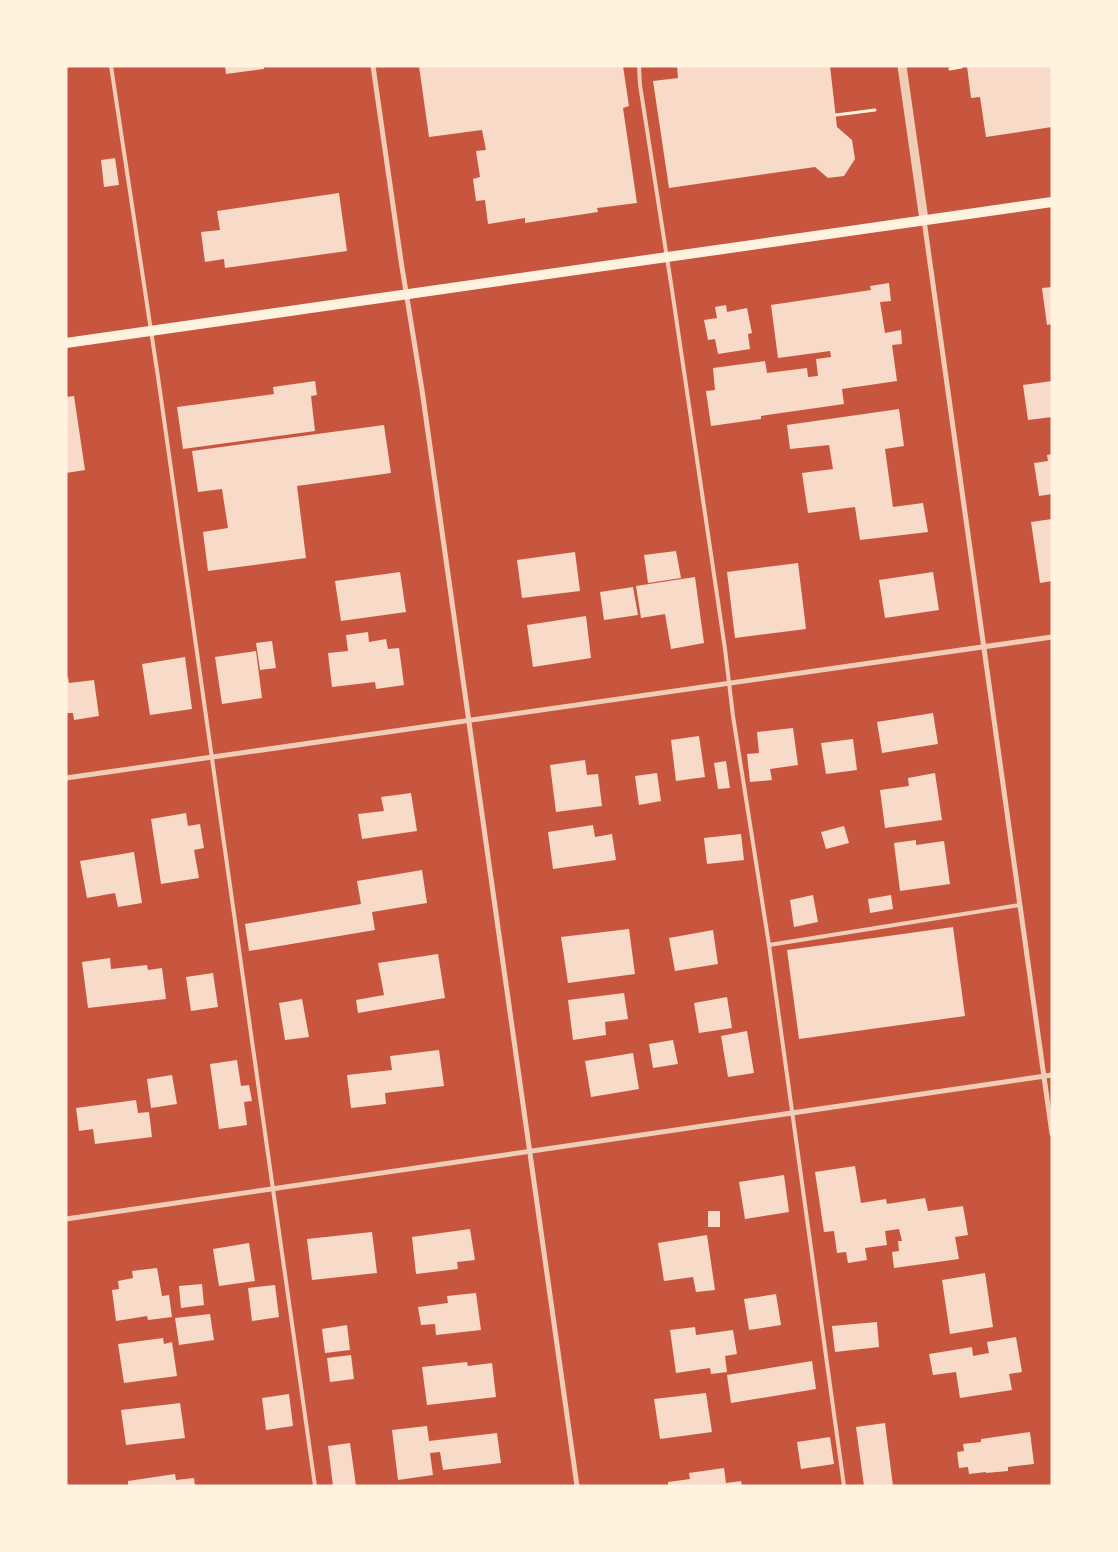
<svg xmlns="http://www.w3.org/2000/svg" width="1118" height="1552" font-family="'Open Sans',sans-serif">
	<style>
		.building { fill: #f7dbc8 }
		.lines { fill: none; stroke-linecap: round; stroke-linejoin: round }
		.path { stroke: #fff3e0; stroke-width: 3 }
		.service { stroke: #f1ccb7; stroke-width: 4 }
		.minor { stroke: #f1ccb7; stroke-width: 5 }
		.tertiary { stroke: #f1ccb7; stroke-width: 9 }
		.secondary { stroke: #fff3e0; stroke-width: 10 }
	</style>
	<rect width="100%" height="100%" fill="#c8553d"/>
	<path class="building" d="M 225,66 L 264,66 L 264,69 L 226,74 Z
		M 419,66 L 623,66 L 629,106 L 623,108 L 637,203 L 597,208 L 598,212 L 525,223 L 525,218 L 488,224 L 485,200 L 476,201 L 473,179 L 480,177 L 476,151 L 486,150 L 482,130 L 429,137 Z
		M 677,66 L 830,66 L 837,127 L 852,140 L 855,159 L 844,176 L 828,178 L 815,167 L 669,188 L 653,81 L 678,78 Z
		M 967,66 L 1052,66 L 1052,127 L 986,137 L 980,97 L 971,98 Z
		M 115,158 L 119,185 L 104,187 L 101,160 Z
		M 339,193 L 347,251 L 225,268 L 224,259 L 205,262 L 201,232 L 220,230 L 217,211 Z
		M 889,283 L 891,301 L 880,302 L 885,333 L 901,330 L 902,344 L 892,345 L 897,381 L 842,389 L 844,404 L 761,416 L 761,419 L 711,426 L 706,391 L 715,390 L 713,368 L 765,361 L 767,373 L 807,368 L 808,377 L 818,376 L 816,359 L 831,357 L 830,351 L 778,358 L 771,305 L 871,290 L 870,286 Z
		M 1052,287 L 1052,324 L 1047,325 L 1042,288 Z
		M 726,305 L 727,312 L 747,308 L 752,333 L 748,334 L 750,349 L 718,354 L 715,339 L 708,340 L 704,320 L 717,318 L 715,307 Z
		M 315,381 L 317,395 L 311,396 L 315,431 L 183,449 L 177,407 L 274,394 L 273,387 Z
		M 1052,381 L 1052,417 L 1028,420 L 1023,385 Z
		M 74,396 L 85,470 L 66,473 L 66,397 Z
		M 899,409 L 904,446 L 885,449 L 893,507 L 923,503 L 928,532 L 860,540 L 855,507 L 808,513 L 802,473 L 833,469 L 829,445 L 790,449 L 787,425 Z
		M 384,425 L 391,473 L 297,486 L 306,558 L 208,571 L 203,532 L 228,528 L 222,489 L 198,492 L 192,451 Z
		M 1052,454 L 1052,494 L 1039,496 L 1034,463 L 1048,461 L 1047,455 Z
		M 1052,519 L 1052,581 L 1040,583 L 1031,522 Z
		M 676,551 L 681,578 L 648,583 L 644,555 Z
		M 575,552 L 580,591 L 522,598 L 517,560 Z
		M 798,563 L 806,629 L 735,638 L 727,572 Z
		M 400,572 L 406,612 L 341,621 L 335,581 Z
		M 933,572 L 939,610 L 885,618 L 879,580 Z
		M 695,577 L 704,643 L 671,649 L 665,614 L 641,618 L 636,586 Z
		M 633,587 L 638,615 L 604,620 L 600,592 Z
		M 586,616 L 591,658 L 533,667 L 527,625 Z
		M 368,632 L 369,642 L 386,639 L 388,649 L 399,648 L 404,685 L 376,689 L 375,682 L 332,687 L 328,653 L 348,651 L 346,635 Z
		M 272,641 L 276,668 L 260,670 L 256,643 Z
		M 256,651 L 262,698 L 222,704 L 215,657 Z
		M 185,657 L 192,709 L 150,715 L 142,664 Z
		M 68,677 L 69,683 L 94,680 L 99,716 L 74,720 L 73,713 L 66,713 L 66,678 Z
		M 933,713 L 938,744 L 882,753 L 877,722 Z
		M 793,728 L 798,765 L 770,769 L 772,780 L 750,782 L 747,754 L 759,753 L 757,732 Z
		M 699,736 L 705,777 L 676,781 L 671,740 Z
		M 853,739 L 857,770 L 826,774 L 821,743 Z
		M 585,760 L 587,775 L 598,774 L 602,806 L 556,812 L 550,765 Z
		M 726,761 L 730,788 L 718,789 L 714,763 Z
		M 657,773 L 661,801 L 639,805 L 635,776 Z
		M 935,773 L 942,820 L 885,828 L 880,790 L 909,786 L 908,778 Z
		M 411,793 L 417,831 L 362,839 L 358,814 L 384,811 L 381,797 Z
		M 186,813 L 188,826 L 200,824 L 204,848 L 194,850 L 199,878 L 161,884 L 151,819 Z
		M 593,825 L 595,837 L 612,834 L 616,860 L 553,869 L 548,832 Z
		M 844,826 L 849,843 L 826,849 L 821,832 Z
		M 741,834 L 744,860 L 707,864 L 704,838 Z
		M 916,840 L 916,845 L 944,841 L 950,884 L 900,891 L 894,843 Z
		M 134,852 L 142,903 L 118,907 L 115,893 L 87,898 L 80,861 Z
		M 422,870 L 427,903 L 372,912 L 375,930 L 249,951 L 245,924 L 361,904 L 357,881 Z
		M 813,895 L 818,922 L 794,927 L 790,900 Z
		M 891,895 L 893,909 L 870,913 L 868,899 Z
		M 953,927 L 965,1016 L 799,1039 L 787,950 Z
		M 629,929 L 635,974 L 568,983 L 561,937 Z
		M 713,930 L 718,964 L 675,971 L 669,938 Z
		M 438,954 L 445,998 L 358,1013 L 356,1000 L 384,995 L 378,963 Z
		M 110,958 L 111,969 L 147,965 L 148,970 L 162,968 L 166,999 L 88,1008 L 82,962 Z
		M 213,973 L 218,1007 L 191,1011 L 186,977 Z
		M 624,993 L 628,1019 L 605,1022 L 606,1035 L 573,1040 L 568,1000 Z
		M 727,997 L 732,1028 L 699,1033 L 694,1003 Z
		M 302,999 L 309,1037 L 285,1040 L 279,1003 Z
		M 747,1031 L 754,1073 L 728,1077 L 721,1036 Z
		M 673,1040 L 678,1064 L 653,1068 L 649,1044 Z
		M 439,1050 L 444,1086 L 385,1093 L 386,1104 L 351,1108 L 347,1075 L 392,1070 L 390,1056 Z
		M 633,1053 L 639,1089 L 591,1097 L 585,1061 Z
		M 237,1060 L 241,1086 L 249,1085 L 252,1101 L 244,1102 L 247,1125 L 219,1129 L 210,1064 Z
		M 172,1075 L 177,1104 L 151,1108 L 147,1079 Z
		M 136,1100 L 138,1113 L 149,1112 L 152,1137 L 95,1144 L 93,1129 L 79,1131 L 76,1108 Z
		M 855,1166 L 861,1203 L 886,1199 L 887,1204 L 925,1198 L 928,1211 L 963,1206 L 968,1235 L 955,1237 L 959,1259 L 894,1268 L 892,1252 L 899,1251 L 898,1241 L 902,1241 L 899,1229 L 885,1231 L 887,1245 L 865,1248 L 867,1260 L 848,1263 L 846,1252 L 837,1253 L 834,1231 L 824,1232 L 815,1172 Z
		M 784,1175 L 789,1212 L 745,1219 L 739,1182 Z
		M 708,1211 L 720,1211 L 720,1227 L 708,1227 Z
		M 470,1229 L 475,1260 L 457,1262 L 458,1269 L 416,1274 L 412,1237 Z
		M 372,1232 L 377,1273 L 312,1280 L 307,1239 Z
		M 707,1235 L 715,1290 L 696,1292 L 693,1277 L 664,1281 L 658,1243 Z
		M 249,1243 L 255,1281 L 219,1286 L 213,1249 Z
		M 157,1268 L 162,1296 L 169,1295 L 172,1317 L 148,1320 L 147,1316 L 116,1321 L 112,1290 L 119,1289 L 118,1281 L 133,1278 L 132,1271 Z
		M 985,1273 L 993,1327 L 950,1334 L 942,1280 Z
		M 202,1284 L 204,1305 L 181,1308 L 179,1286 Z
		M 275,1285 L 279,1317 L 252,1321 L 248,1288 Z
		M 476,1293 L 481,1330 L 436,1335 L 435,1324 L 421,1325 L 418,1307 L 448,1303 L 447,1296 Z
		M 776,1294 L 781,1325 L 749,1330 L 744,1299 Z
		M 210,1314 L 214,1340 L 179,1345 L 175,1318 Z
		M 877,1322 L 879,1347 L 835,1352 L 832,1326 Z
		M 347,1325 L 350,1350 L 325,1353 L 322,1329 Z
		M 695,1327 L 696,1335 L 733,1330 L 737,1354 L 725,1356 L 727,1372 L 711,1374 L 710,1368 L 676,1373 L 670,1330 Z
		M 1016,1337 L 1022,1372 L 1009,1374 L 1012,1390 L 960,1398 L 956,1372 L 933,1375 L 929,1354 L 972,1347 L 973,1356 L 989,1353 L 987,1342 Z
		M 163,1338 L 164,1344 L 172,1342 L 177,1376 L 124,1383 L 118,1344 Z
		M 351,1355 L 354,1379 L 330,1382 L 327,1358 Z
		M 812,1361 L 816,1389 L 731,1403 L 727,1375 Z
		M 467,1362 L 468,1366 L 492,1363 L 496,1397 L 427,1405 L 422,1367 Z
		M 706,1393 L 712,1432 L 660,1439 L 654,1399 Z
		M 289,1394 L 293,1426 L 266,1430 L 262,1398 Z
		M 180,1403 L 185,1438 L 126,1445 L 121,1410 Z
		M 885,1423 L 893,1486 L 864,1486 L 856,1427 Z
		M 427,1426 L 429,1441 L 497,1433 L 501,1463 L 443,1470 L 440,1452 L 430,1453 L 433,1475 L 398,1480 L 392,1430 Z
		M 1030,1432 L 1034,1464 L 1008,1467 L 1008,1471 L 986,1473 L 986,1472 L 969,1474 L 968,1467 L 959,1468 L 957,1452 L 964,1451 L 963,1444 L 981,1442 L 981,1439 Z
		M 830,1437 L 834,1464 L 801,1469 L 797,1442 Z
		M 350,1443 L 356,1486 L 333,1486 L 328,1446 Z
		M 724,1468 L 726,1483 L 741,1481 L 742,1486 L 668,1486 L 668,1482 L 690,1479 L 689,1473 Z
		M 175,1474 L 176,1480 L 194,1478 L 195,1486 L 128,1486 L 128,1481 Z"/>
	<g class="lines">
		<path class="path" d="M 950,69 L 961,67
			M 836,115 L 875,110"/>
		<path class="service" d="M 111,66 L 158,377 L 315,1486
			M 639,66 L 640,85 L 672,290 L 725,649 L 733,716 L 769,945 L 844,1486
			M 769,945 L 1020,905"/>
		<path class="minor" d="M 373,66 L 401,261 L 422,390 L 577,1486
			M 924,220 L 1052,1134
			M 66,778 L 1052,637
			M 66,1219 L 1052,1075"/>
		<path class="tertiary" d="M 902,66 L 924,220"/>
		<path class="secondary" d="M 66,343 L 1052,202"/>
	</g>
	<rect width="1118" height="1552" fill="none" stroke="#fff3e0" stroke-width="135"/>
</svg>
